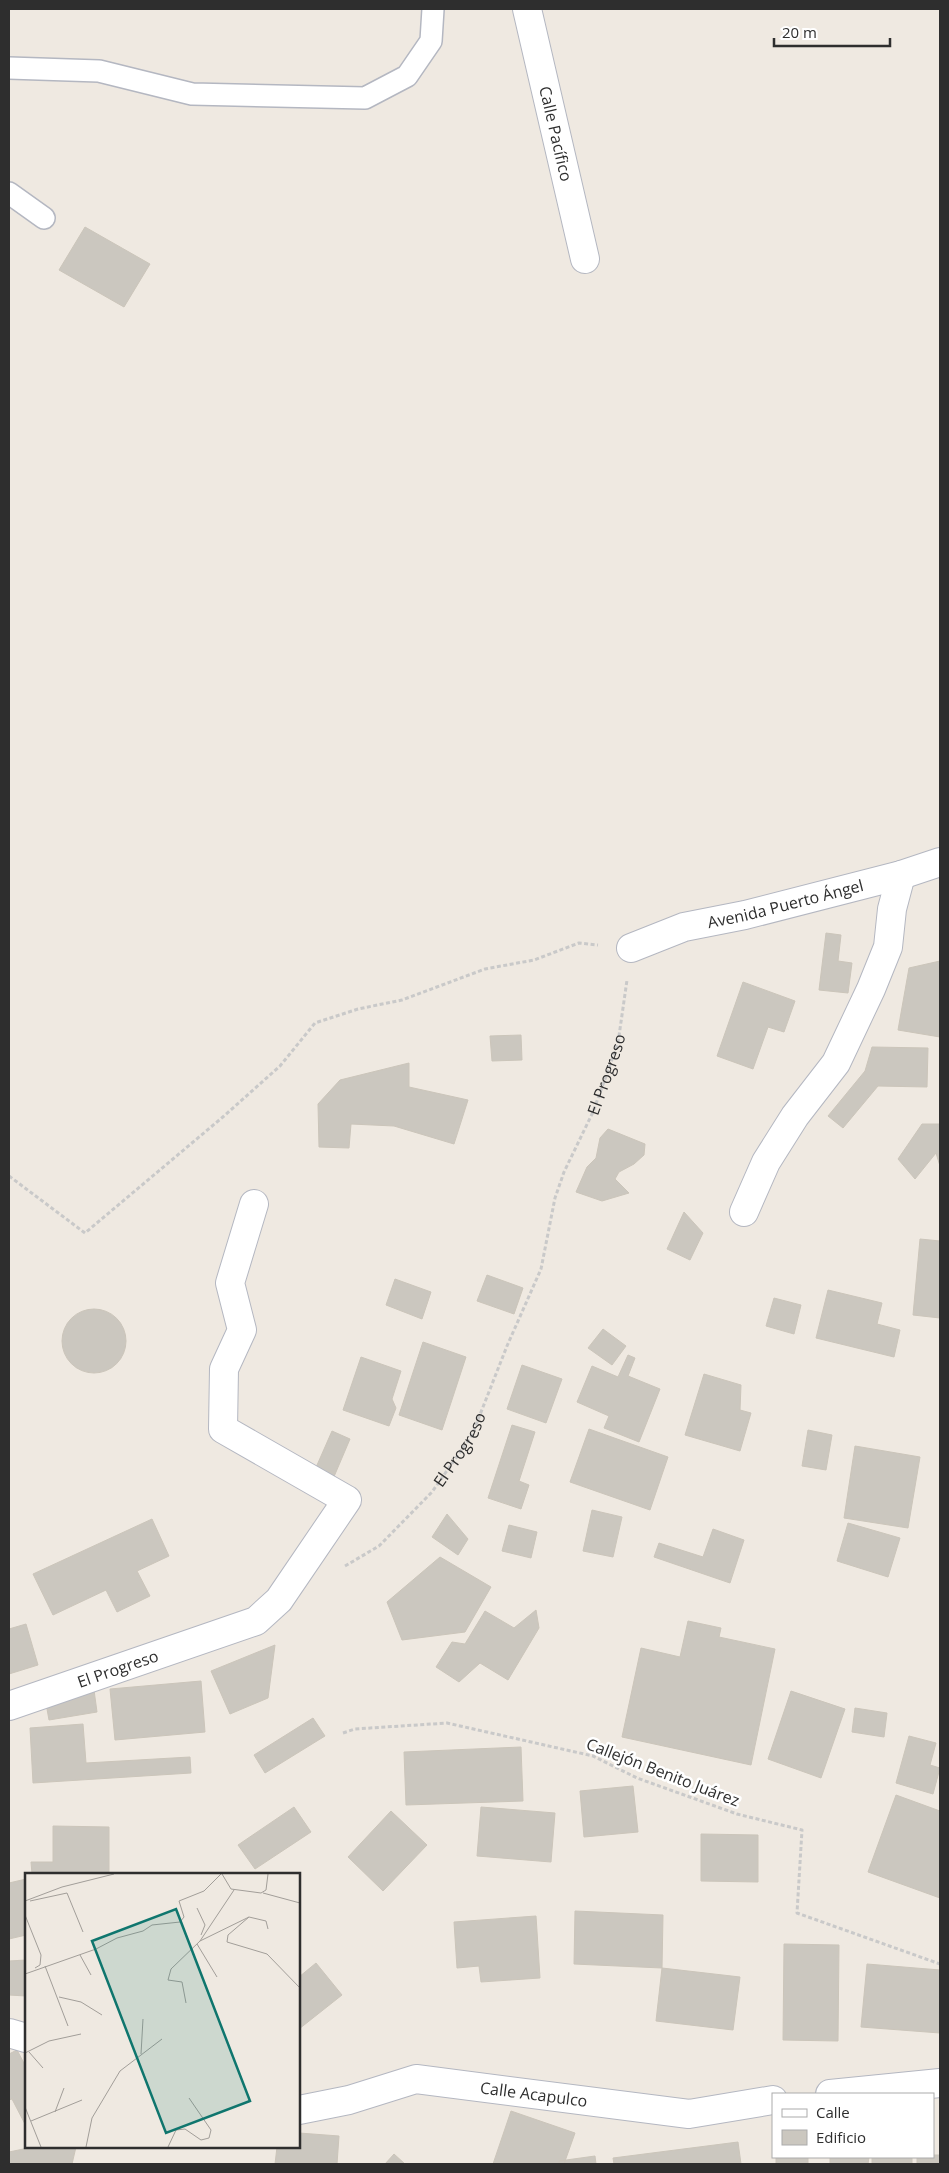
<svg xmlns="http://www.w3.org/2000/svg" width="949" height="2173" font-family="'Open Sans',sans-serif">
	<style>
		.building { fill: #cbc7bf; stroke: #cbc5ba }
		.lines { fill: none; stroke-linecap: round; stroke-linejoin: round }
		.lane-casing { stroke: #b4b7c1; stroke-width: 24 }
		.street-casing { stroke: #b4b7c1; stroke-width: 30 }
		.path { stroke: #c9c9c9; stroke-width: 3; stroke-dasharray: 4 2.5; stroke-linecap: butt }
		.lane { stroke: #fff; stroke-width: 21 }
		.street { stroke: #fff; stroke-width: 28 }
		.labels { text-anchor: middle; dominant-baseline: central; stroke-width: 5; stroke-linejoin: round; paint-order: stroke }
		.street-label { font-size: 16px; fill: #2e2e2e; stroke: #fff }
		.inset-road { fill: none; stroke: #a29e99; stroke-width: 1 }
		.view { fill: #0f766e; fill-opacity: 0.15; stroke: #0f766e; stroke-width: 2.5 }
		.inset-edge { fill: none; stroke: #2e2e2e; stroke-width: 2.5 }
	</style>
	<rect width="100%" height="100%" fill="#efe9e1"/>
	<path class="building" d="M 85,227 L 150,264 L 124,307 L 59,270 Z
		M 826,933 L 841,935 L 838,961 L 852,963 L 848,993 L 819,990 Z
		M 940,961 L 940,1037 L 898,1030 L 909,968 Z
		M 743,982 L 795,1001 L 784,1032 L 768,1027 L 753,1069 L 717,1056 Z
		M 521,1035 L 522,1060 L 492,1061 L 490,1036 Z
		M 872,1047 L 928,1048 L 927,1087 L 878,1086 L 843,1128 L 828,1116 L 865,1071 Z
		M 409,1063 L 409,1087 L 468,1100 L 454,1144 L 394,1126 L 351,1124 L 349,1148 L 319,1147 L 318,1104 L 340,1080 Z
		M 922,1124 L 940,1124 L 940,1166 L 936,1153 L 915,1179 L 898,1159 Z
		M 608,1129 L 645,1144 L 644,1155 L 634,1164 L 619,1172 L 615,1179 L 629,1193 L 602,1201 L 576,1192 L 587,1167 L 596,1158 L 600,1138 Z
		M 684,1212 L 703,1233 L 690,1260 L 667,1249 Z
		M 920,1239 L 940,1241 L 940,1318 L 913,1315 Z
		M 487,1275 L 523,1288 L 514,1314 L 477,1301 Z
		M 395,1279 L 431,1292 L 422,1319 L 386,1305 Z
		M 828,1290 L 882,1303 L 877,1324 L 900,1330 L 894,1357 L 816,1338 Z
		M 774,1298 L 801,1305 L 794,1334 L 766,1326 Z
		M62 1341a32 32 0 1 1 64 0a32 32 0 1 1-64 0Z
		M 603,1329 L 626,1346 L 612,1365 L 588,1348 Z
		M 423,1342 L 466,1357 L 442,1430 L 399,1415 Z
		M 628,1355 L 635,1358 L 628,1376 L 660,1389 L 639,1442 L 604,1428 L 609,1416 L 577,1402 L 592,1366 L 618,1377 Z
		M 361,1357 L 401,1371 L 392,1399 L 396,1408 L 389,1426 L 343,1410 Z
		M 522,1365 L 562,1379 L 546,1423 L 507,1409 Z
		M 704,1374 L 741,1385 L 740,1410 L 751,1413 L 740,1451 L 685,1435 Z
		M 512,1425 L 535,1432 L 519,1481 L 529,1485 L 521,1509 L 488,1498 Z
		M 589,1429 L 668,1457 L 650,1510 L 570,1482 Z
		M 808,1430 L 832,1435 L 826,1470 L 802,1466 Z
		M 332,1431 L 350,1439 L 333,1479 L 314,1472 Z
		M 855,1446 L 920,1457 L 908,1528 L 844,1518 Z
		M 592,1510 L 622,1517 L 613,1557 L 583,1551 Z
		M 447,1514 L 468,1539 L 458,1555 L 432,1537 Z
		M 152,1519 L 169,1556 L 137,1571 L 150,1596 L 117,1612 L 106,1590 L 53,1615 L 33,1574 Z
		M 848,1523 L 900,1538 L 888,1577 L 837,1561 Z
		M 509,1525 L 537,1532 L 531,1558 L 502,1551 Z
		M 713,1529 L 744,1540 L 730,1583 L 654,1557 L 659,1543 L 703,1557 Z
		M 440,1557 L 491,1587 L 465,1632 L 402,1640 L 387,1602 Z
		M 536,1610 L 539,1628 L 508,1680 L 480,1663 L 459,1682 L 436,1667 L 452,1642 L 465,1644 L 485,1611 L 514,1628 Z
		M 688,1621 L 721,1628 L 719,1637 L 775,1649 L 751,1765 L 622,1737 L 641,1648 L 680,1657 Z
		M 26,1624 L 38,1665 L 9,1674 L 9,1629 Z
		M 275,1645 L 268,1698 L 230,1714 L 211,1671 Z
		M 201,1681 L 205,1732 L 115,1740 L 110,1689 Z
		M 94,1690 L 97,1712 L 49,1720 L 45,1698 Z
		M 791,1691 L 845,1709 L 821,1778 L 768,1759 Z
		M 855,1708 L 887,1713 L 884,1737 L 852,1732 Z
		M 313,1718 L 325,1736 L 265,1773 L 254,1755 Z
		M 83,1724 L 86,1763 L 190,1757 L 191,1773 L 33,1783 L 30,1728 Z
		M 909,1736 L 936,1743 L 930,1765 L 940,1768 L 933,1794 L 896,1783 Z
		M 521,1747 L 523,1801 L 406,1805 L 404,1752 Z
		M 633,1786 L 638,1832 L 584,1837 L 580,1791 Z
		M 896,1795 L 940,1811 L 940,1898 L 868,1872 Z
		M 294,1807 L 311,1832 L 255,1869 L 238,1845 Z
		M 481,1807 L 555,1813 L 551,1862 L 477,1856 Z
		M 391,1811 L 427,1845 L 383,1891 L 348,1857 Z
		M 53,1826 L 109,1827 L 109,1874 L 32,1874 L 31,1862 L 53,1862 Z
		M 701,1834 L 758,1835 L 758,1882 L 701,1881 Z
		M 26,1879 L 26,1935 L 9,1939 L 9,1883 Z
		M 575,1911 L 663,1915 L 662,1968 L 574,1964 Z
		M 536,1916 L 540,1978 L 481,1982 L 479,1966 L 457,1968 L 454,1922 Z
		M 784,1944 L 839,1945 L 838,2041 L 783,2040 Z
		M 26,1960 L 26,1996 L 9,1995 L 9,1961 Z
		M 316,1963 L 342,1995 L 299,2029 L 299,1977 Z
		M 867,1964 L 940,1970 L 940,2033 L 861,2027 Z
		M 662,1968 L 740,1977 L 733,2030 L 656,2021 Z
		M 17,2050 L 26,2067 L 26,2126 L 12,2099 L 9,2100 L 9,2054 Z
		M 511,2111 L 575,2133 L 564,2164 L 493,2164 Z
		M 299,2133 L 339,2136 L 337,2164 L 275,2164 L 277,2147 L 299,2147 Z
		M 738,2142 L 741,2164 L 614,2164 L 613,2158 Z
		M 33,2147 L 76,2147 L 72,2164 L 9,2164 L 9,2152 Z
		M 394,2154 L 405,2164 L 385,2164 Z
		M 933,2155 L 940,2155 L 940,2164 L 917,2164 L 917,2157 L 933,2157 Z
		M 595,2156 L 596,2164 L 559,2164 L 559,2161 Z
		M 776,2157 L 808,2157 L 808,2164 L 776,2164 Z
		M 830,2157 L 869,2157 L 868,2164 L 830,2164 Z
		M 872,2157 L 912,2157 L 912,2164 L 872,2164 Z"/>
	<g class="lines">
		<g class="lane-casing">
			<path id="lane" d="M 9,68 L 99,71 L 192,94 L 365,98 L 407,76 L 431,41 L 433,9
				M 9,193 L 44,218"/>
		</g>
		<g class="street-casing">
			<g id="street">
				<path id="s2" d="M 527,9 L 585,259"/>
				<path id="s3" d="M 631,948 L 684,927 L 745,915 L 901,875 L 940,862"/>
				<path d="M 744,1212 L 766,1162 L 795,1116 L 836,1063 L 871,989 L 888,947 L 892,909 L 901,875"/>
				<path id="s4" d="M 9,1706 L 256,1621 L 279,1600 L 347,1500 L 223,1429 L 224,1369 L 242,1330 L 230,1283 L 254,1204"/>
				<path d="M 9,2033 L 26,2038"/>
				<path d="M 830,2094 L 940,2083"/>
				<path id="s5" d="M 299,2110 L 349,2100 L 416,2079 L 689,2114 L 773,2100"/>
			</g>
		</g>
		<g class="path">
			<path d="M 9,1176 L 85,1233 L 224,1116 L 280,1066 L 315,1023 L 358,1009 L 402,1000 L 485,969 L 534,960 L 579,943 L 598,945"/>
			<path id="s1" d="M 345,1566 L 379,1546 L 432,1492 L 472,1435 L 507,1346 L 541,1269 L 555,1198 L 564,1172 L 593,1112 L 618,1043 L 627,980"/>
			<path d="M 343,1733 L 355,1729 L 447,1723 L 593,1756 L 637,1778 L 737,1814 L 802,1830 L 797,1913 L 940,1964"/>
		</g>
		<use href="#lane" class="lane"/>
		<use href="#street" class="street"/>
	</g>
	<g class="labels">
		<g class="street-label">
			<text stroke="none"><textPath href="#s2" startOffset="128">Calle Pacífico</textPath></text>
			<text stroke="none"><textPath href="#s3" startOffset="161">Avenida Puerto Ángel</textPath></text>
			<text stroke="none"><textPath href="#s1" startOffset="571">El Progreso</textPath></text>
			<text stroke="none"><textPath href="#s1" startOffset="166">El Progreso</textPath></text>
			<text stroke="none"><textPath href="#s4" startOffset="115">El Progreso</textPath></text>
			<text transform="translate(663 1772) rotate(21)">Callejón Benito Juárez</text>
			<text stroke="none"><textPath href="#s5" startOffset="240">Calle Acapulco</textPath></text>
		</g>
	</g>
	<g transform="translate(25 1873)">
		<rect width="275" height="275" fill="#efe9e1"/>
		<path class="inset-road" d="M 197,1 L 206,16 L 236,20 L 241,17 L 243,1M 238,20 L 275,30M 0,28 L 37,14 L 89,1M 5,28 L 42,20 L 58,59M 172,35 L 180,52 L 176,62M 0,42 L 16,82 L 15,92 L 10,95M 224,44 L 241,48 L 243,56M 175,68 L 224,44 L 203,62 L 202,69 L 242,81 L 275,115M 172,71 L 192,104M 55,82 L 66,102M 20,93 L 43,153M 0,101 L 71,76 L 92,65 L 118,58 L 127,52 L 155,49 L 159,44 L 154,28 L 179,18 L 196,1M 34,124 L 56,129 L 77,142M 161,130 L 157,109 L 143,107 L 146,96 L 175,68 L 209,17M 4,179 L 18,195M 0,180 L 24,168 L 56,161M 116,181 L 118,146M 0,234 L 16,274M 30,239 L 39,215M 6,248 L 57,227M 61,274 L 67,245 L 95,198 L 137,166M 143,274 L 151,257 L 160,256 L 176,267 L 184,265 L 186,257 L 164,225"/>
		<path class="view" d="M 151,36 L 225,228 L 141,260 L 67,68 Z"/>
		<rect width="275" height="275" class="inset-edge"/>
	</g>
	<rect width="949" height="2173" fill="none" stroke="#2e2e2e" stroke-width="20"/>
	<rect x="772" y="2093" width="162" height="65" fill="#ffffff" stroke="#ababab"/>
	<rect x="782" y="2109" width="25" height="8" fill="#ffffff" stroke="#ababab"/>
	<text x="816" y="2118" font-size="15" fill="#2e2e2e">Calle</text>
	<rect x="782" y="2130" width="25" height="15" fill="#cbc7bf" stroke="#ababab"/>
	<text x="816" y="2143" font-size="15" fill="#2e2e2e">Edificio</text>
	<path d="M774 38v8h116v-8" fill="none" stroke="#2e2e2e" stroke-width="2.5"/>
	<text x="782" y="38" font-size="15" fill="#2e2e2e" stroke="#ffffff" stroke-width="4" paint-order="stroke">20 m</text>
</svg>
